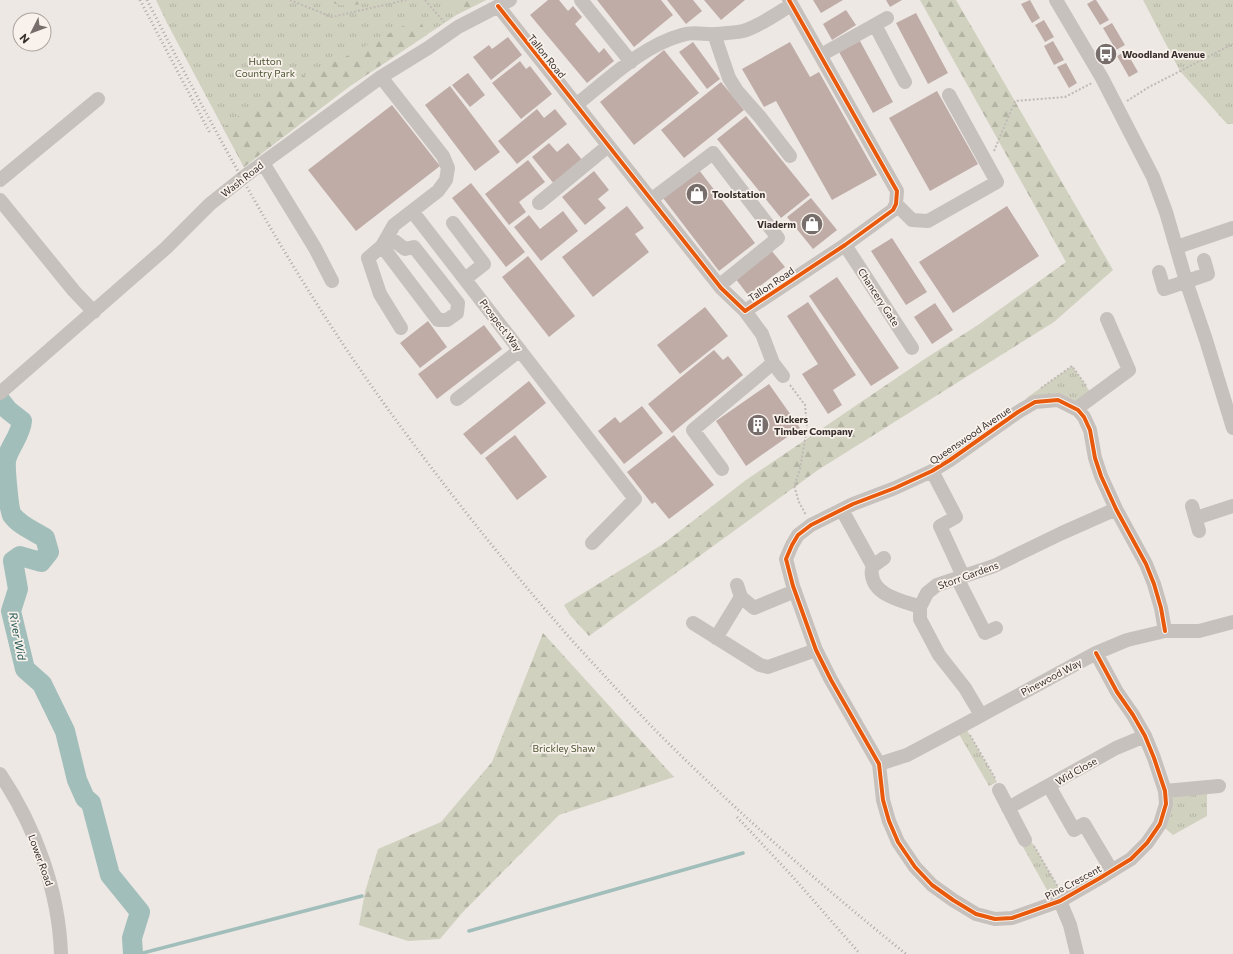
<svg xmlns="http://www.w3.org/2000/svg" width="1233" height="954" font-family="Commissioner,sans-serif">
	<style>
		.grass { fill: url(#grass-tufts) }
		.forest { fill: url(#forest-firs) }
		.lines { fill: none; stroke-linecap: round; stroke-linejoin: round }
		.stream { stroke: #a1bebb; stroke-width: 3.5 }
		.river { stroke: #a1bebb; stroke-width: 20 }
		.building { fill: #bfaca7 }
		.path { stroke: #c0b9b5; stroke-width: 2; stroke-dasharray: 2 2; stroke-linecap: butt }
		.minor { stroke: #c7c1bd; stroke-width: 14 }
		.rail { stroke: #afaaa7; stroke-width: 3; stroke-dasharray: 1 3; stroke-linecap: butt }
		.cycleway-casing { stroke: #f9f2ec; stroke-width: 6 }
		.cycleway { stroke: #e8590c; stroke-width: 4 }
		.labels { text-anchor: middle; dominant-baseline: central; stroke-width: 3.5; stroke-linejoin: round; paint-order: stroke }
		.poi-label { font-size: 10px; font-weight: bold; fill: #372d2b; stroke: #f9f2ec; text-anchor: start }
		.street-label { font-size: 10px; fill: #372d2b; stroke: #f9f2ec }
		.park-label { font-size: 10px; fill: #4a5430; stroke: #f9f2ec }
		.water-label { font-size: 11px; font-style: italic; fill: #235654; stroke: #f9f2ec }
	</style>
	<defs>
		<pattern id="grass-tufts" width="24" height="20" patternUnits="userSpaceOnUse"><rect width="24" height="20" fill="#d0d1bf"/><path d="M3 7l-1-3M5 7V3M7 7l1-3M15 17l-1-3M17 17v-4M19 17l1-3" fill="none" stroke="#b3b4a4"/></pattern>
		<pattern id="forest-firs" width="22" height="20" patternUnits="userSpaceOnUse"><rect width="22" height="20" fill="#d0d1bf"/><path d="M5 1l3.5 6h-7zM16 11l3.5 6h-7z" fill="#b3b4a4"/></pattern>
	</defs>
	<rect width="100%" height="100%" fill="#ede8e4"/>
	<path class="grass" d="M 156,0 L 486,0 L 458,14 L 350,86 L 244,167 L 167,23 Z
		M 1143,0 L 1233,0 L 1233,124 L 1227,124 L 1180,71 Z
		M 1072,366 L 1091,393 L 1078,402 L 1057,393 L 1025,399 Z
		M 964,725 L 997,782 L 989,786 L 956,729 Z
		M 1207,787 L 1207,816 L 1173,835 L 1160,824 L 1165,791 Z
		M 1031,842 L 1033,844 L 1062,894 L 1052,899 L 1023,847 Z"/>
	<path class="forest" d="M 328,0 L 379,0 L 379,1 C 365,3 340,10 328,0 Z
		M 447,0 L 486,0 L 458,14 Z
		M 920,0 L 956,0 L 1113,270 L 1054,322 L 818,470 L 589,636 L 570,615 L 564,605 L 663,544 L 746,480 L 923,360 L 978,325 L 1066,262 Z
		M 418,18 L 428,34 L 350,86 L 244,167 L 223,128 L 272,90 L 347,56 Z
		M 543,633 L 674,777 L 559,815 L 462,913 L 440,939 L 408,941 L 359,925 L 365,892 L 378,849 L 441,822 L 492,762 Z"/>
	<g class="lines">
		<path class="stream" d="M 469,931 L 743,853
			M 139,954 L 362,896"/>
		<path class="river" d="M 0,400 L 8,410 L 22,421 C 21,434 11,445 7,457 C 4,464 9,510 12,515 C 20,526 34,531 45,538 L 49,552 L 41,562 L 20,556 L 13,561 L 18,589 L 11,611 L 25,669 L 42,684 L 65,731 L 77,780 L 85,798 L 91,803 L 110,875 L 140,912 L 132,938 L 133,954"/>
	</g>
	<path class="building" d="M 548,0 L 559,0 L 568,11 L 573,6 L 582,17 L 575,24 L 599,53 L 604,48 L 614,61 L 587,83 L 530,15 Z
		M 597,0 L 661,0 L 673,15 L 634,47 Z
		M 667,0 L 693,0 L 702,11 L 686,24 Z
		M 704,0 L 745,0 L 721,20 Z
		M 813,0 L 843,0 L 821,13 Z
		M 886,0 L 902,0 L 890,7 Z
		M 1030,0 L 1040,18 L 1032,23 L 1021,4 Z
		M 1094,0 L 1096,0 L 1109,20 L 1100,25 L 1087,4 Z
		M 846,10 L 856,25 L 832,40 L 823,24 Z
		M 916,13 L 948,73 L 928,84 L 896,23 Z
		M 1044,20 L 1054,37 L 1045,42 L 1035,25 Z
		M 1112,23 L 1125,45 L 1116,50 L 1103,28 Z
		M 508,37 L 522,55 L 491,80 L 473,57 L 489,45 L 492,49 Z
		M 860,41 L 893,102 L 873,113 L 839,52 Z
		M 1053,41 L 1064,60 L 1054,65 L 1044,46 Z
		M 693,42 L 720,79 L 707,89 L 679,52 Z
		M 790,42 L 810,77 L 819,72 L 877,175 L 832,200 L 776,101 L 764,107 L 742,69 Z
		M 664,50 L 699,93 L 634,145 L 600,102 Z
		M 1126,51 L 1138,72 L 1129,77 L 1117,56 Z
		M 520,61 L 526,69 L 530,66 L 552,94 L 521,119 L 492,83 Z
		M 1066,63 L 1077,83 L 1069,88 L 1057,67 Z
		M 468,73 L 485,95 L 470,107 L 452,85 Z
		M 721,82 L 744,110 L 684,158 L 661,130 Z
		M 450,86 L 500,152 L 475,171 L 425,105 Z
		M 937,91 L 978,164 L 930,191 L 889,118 Z
		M 392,105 L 440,166 L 356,231 L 308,170 Z
		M 537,109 L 544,118 L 555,109 L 567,124 L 517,164 L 498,141 Z
		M 746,116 L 810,195 L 781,218 L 717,139 Z
		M 549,143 L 557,152 L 568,143 L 583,161 L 555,185 L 532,157 Z
		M 528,160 L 545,182 L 519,202 L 526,212 L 509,225 L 485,194 Z
		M 699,170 L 755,243 L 719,271 L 663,198 Z
		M 594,171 L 609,190 L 598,199 L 606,208 L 585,225 L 562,197 Z
		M 471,183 L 525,252 L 506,267 L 452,198 Z
		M 811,198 L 837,230 L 813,249 L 787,217 Z
		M 627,206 L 644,228 L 635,234 L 649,252 L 593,297 L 562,257 Z
		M 1007,206 L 1039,256 L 953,313 L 919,262 Z
		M 563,211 L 578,231 L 541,261 L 514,227 L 529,215 L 540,229 Z
		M 892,238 L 927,292 L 906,305 L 871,251 Z
		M 771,250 L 785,267 L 748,295 L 735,278 Z
		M 528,256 L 575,316 L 549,337 L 502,277 Z
		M 837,277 L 899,368 L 871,386 L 809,296 Z
		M 808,302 L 856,375 L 833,390 L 842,405 L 828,414 L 802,374 L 818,364 L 787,316 Z
		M 935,303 L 953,330 L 932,344 L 914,317 Z
		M 705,307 L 728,336 L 680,374 L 657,345 Z
		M 428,321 L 447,347 L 420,368 L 400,343 Z
		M 484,325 L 502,349 L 437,399 L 418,374 Z
		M 714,350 L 723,360 L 728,356 L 743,375 L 672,433 L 648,404 Z
		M 529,381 L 546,403 L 481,455 L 463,434 Z
		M 769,384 L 800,428 L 746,466 L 716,421 Z
		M 642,406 L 663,433 L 624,464 L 598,431 L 615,417 L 620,423 Z
		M 515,435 L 547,477 L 517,500 L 485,458 Z
		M 674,435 L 714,485 L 669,519 L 655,502 L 652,504 L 627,472 Z"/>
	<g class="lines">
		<path class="path" d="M 290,0 L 332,17 L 406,0
			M 425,0 L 444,22
			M 1127,101 L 1149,87 L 1233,44
			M 994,151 L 1015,101 L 1065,97 L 1092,83
			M 790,385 L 805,405 L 807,428 L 800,469 L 794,486 L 799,502 L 806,515
			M 1041,388 L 1072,366 L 1087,387
			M 970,735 L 995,778
			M 1034,846 L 1058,887"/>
		<path class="minor" d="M 581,0 L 631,62
			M 1056,0 L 1102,78 L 1153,177 L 1166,212 L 1186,281 L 1206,340 L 1233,428
			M 498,6 L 721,288 L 745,311 L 845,245 L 893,210 L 896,204 L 897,191 L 789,0
			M 875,25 L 905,82
			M 714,34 L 729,78 L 737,91 L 760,117 L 790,156
			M 821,55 L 887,18
			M 381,77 L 443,156 L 448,168 L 446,180 L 438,191 L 394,225 L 382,246 L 368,258 L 380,294 L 401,328
			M 576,105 C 609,79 642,46 682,35 C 694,31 704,35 716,34 C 724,33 735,33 743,31 C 760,26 776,14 791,5
			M 263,163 L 315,248 L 332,281
			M 0,180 L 98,99
			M 652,199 L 713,153 L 778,238 L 720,285
			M 0,200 L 74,291 L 94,312
			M 539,203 L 608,146
			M 896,204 L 912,220 L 928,221 L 997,182 L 949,95
			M 412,211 L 635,499 L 592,543
			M 453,223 L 484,264 L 465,279
			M 845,245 L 912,348
			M 382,246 L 438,320 L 447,320 L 457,313 L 458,303 L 414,247 L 405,249 L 388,236
			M 1177,247 L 1233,228
			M 1159,272 L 1164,289 L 1208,274 L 1204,260
			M 745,311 L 762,334 L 773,363 L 783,376
			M 0,393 L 166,248 L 210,204 L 249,173 L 381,77 L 428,48 L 458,27 L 510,0
			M 457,399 L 520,350
			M 1076,409 L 1129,370 L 1107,319
			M 722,469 L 693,430 L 773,363
			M 932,471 L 956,517 L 940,526 L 963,576
			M 1192,506 L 1199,531
			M 842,510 L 873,566
			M 1196,518 L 1233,506
			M 884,558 L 873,566 C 872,569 871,573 872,575 C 874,596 904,601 920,607
			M 957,578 L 985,633 L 996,628
			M 737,585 L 741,597
			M 693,623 L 760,665 L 768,667 L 816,650
			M 716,638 L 741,597 L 754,608 L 795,591
			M 1096,653 L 1117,692 L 1133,715 L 1145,736 L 1154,758 L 1165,791 L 1166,804 L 1160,824 L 1147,843 L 1131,859 L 1100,878 L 1060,901 L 1012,918 L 995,919 L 976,914 L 953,900 L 932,885 L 915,867 L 898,842 L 889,821 L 883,800 L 879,764 L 831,680 L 816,650 L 793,586 L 786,559 L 792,545 L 798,535 L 811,525 L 853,504 L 895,488 L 932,471 L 950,460 L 1018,412 L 1035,402 L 1058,400 L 1078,410 L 1084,417 L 1090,430 L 1095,458 L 1101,476 L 1116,509 L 1146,564 L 1154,584 L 1161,608 L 1165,631
			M 981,715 L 965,688 L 939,655 L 920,619 L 920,607 L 927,593 L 937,585 L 994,566 L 1062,533 L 1116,509
			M 879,764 L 907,755 L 956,729 L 1096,653 L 1127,640 L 1165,631 L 1199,631 L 1233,622
			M 0,774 C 35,826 59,891 61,954
			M 1049,786 L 1074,830 L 1084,824 L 1112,871
			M 999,790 L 1025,840
			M 1165,791 L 1219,786
			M 1008,808 L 1116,748 L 1145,736
			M 1060,901 L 1070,925 L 1077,954"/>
		<path class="rail" d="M 140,0 L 210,133
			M 147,0 C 218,139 293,277 385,405 C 445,488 509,569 577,646 C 604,675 630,704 657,732 C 736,811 819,884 906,954
			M 737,817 L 793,877 L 860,954"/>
		<g class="cycleway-casing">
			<path id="cycleway" d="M 498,6 L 721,288 L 745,311 L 845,245 L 893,210 L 896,204 L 897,191 L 789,0
				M 1096,653 L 1117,692 L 1133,715 L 1145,736 L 1154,758 L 1165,791 L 1166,804 L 1160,824 L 1147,843 L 1131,859 L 1100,878 L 1060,901 L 1012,918 L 995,919 L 976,914 L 953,900 L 932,885 L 915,867 L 898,842 L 889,821 L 883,800 L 879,764 L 831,680 L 816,650 L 793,586 L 786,559 L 792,545 L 798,535 L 811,525 L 853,504 L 895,488 L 932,471 L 950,460 L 1018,412 L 1035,402 L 1058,400 L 1078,410 L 1084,417 L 1090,430 L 1095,458 L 1101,476 L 1116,509 L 1146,564 L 1154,584 L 1161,608 L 1165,631"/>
		</g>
		<use href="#cycleway" class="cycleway"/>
	</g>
	<defs>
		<g id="bus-disc" transform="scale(1.15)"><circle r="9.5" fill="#776e6c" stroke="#f9f2ec"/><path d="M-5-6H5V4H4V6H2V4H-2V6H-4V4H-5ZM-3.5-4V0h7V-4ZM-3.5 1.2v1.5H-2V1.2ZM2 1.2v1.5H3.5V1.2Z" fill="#fff"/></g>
		<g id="shop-disc" transform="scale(1.15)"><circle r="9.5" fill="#776e6c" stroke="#f9f2ec"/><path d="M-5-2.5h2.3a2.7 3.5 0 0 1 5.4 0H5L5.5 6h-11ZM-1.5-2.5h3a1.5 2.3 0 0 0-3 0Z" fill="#fff"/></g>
		<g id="building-disc" transform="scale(1.15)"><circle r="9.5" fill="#776e6c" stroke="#f9f2ec"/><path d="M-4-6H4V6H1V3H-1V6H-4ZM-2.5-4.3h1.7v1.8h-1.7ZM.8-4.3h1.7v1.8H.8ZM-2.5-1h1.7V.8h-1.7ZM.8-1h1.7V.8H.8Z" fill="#fff"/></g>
	</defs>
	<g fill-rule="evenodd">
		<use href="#bus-disc" x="1106" y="54"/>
		<use href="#shop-disc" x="697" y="194"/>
		<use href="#shop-disc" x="812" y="224"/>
		<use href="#building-disc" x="758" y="425"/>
	</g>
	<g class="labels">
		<g class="poi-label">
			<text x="1122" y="54">Woodland Avenue</text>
			<text x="712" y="194">Toolstation</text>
			<text x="796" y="224" text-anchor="end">Viaderm</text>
			<text x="774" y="419">Vickers<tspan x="774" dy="12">Timber Company</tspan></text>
		</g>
		<g class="street-label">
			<text transform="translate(547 56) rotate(51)">Tallon Road</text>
			<text transform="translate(242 179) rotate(-38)">Wash Road</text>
			<text transform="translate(771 284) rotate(-34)">Tallon Road</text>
			<text transform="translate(879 297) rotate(57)">Chancery Gate</text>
			<text transform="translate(501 325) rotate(53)">Prospect Way</text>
			<text transform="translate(970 435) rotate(-34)">Queenswood Avenue</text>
			<text transform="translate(968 575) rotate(-20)">Storr Gardens</text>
			<text transform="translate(1051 677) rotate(-28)">Pinewood Way</text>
			<text transform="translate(1076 771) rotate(-30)">Wid Close</text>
			<text transform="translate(41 860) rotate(70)">Lower Road</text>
			<text transform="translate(1073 882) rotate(-28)">Pine Crescent</text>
		</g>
		<g class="park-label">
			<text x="265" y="61">Hutton<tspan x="265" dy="12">Country Park</tspan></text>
			<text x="564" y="748">Brickley Shaw</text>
		</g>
		<g class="water-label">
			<text transform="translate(18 636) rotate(79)">River Wid</text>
		</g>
	</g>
	<g transform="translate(32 32) rotate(228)"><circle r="19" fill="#f9f2ec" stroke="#aba39f"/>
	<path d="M0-3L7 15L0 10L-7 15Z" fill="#776e6c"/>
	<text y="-6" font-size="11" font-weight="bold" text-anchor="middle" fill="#372d2b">N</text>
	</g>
</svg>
